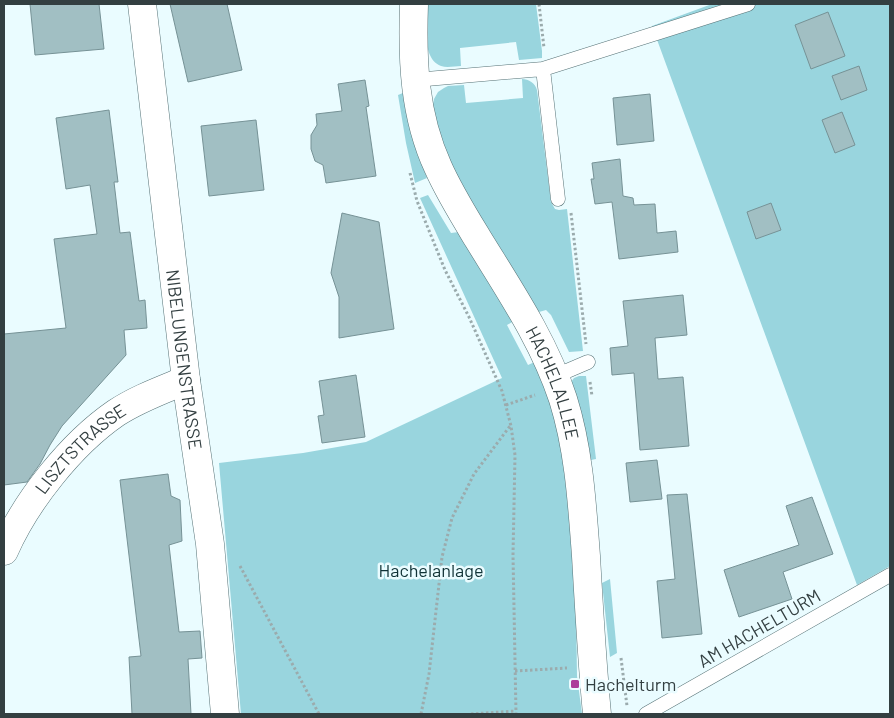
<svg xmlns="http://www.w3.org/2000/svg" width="894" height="718" font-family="Barlow,sans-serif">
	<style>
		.green { fill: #99d5de }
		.building { fill: #a1bfc3; stroke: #769296 }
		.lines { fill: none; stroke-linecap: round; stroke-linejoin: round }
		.service-casing { stroke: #567276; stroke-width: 15 }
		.minor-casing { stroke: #567276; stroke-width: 29 }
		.tertiary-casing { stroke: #567276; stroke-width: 29 }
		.path { stroke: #9babad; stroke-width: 3; stroke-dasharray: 2.5 2.5; stroke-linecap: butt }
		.service { stroke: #fff; stroke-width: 14 }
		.minor { stroke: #fff; stroke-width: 28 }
		.tertiary { stroke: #fff; stroke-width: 28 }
		.poi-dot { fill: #ac3d9a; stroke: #eafcff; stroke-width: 2 }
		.labels { text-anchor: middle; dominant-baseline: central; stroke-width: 5; stroke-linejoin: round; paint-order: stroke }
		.street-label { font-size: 18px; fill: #333f41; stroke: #eafcff }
		.park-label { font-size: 18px; fill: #113337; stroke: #eafcff }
		.poi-label { font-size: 18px; fill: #333f41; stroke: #eafcff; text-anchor: start }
	</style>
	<rect width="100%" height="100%" fill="#eafcff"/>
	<path class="green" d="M 428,4 L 536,4 L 542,51 L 542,58 L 519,60 L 516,42 L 460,48 L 461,66 C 455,66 447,68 441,66 C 420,58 428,21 428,4 Z
		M 712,4 L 890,4 L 890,566 L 857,585 L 652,26 Z
		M 522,79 C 529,79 535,83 537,90 L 551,202 L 555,209 L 559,210 L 567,209 L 583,351 L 569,352 L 551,315 L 546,310 L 539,312 L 452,170 L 432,111 L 434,99 L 438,92 L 444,88 L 448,86 L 464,85 L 466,103 L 523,98 Z
		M 403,93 L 411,133 L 427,178 L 415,183 L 406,143 L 398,95 Z
		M 428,195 L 451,233 L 459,232 L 514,321 L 507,325 L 528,365 L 541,359 L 566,451 L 575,543 L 577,676 L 582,714 L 241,714 L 219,463 L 303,453 L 366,442 L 502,378 L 420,198 Z
		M 579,376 L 586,376 L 596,459 L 591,460 L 589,458 L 571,382 L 574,378 Z
		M 610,579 L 617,653 L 610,657 L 602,583 Z"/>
	<path class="building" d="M 30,4 L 99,4 L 104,49 L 35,55 Z
		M 170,4 L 227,4 L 242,70 L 188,82 Z
		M 828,12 L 845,56 L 811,69 L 795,25 Z
		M 859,66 L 867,90 L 841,100 L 832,76 Z
		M 365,80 L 369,106 L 366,107 L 376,176 L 326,183 L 323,165 L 315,161 L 311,149 L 311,135 L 317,125 L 316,114 L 342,111 L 338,84 Z
		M 650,94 L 654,141 L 617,145 L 613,98 Z
		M 109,110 L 118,182 L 114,182 L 120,233 L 130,232 L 139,301 L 145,300 L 147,328 L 124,330 L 126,355 L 62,426 L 50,445 L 40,464 L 27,482 L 4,485 L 4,334 L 66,328 L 54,239 L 97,234 L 90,185 L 66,189 L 56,118 Z
		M 842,112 L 855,145 L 835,153 L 822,120 Z
		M 256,120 L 264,190 L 209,196 L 201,126 Z
		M 620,159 L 623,196 L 633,198 L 634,205 L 655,204 L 657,233 L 676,231 L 678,252 L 619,259 L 612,202 L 595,204 L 591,179 L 594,179 L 592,163 Z
		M 771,203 L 781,230 L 756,239 L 747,212 Z
		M 342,213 L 379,222 L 394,329 L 339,338 L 339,297 L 331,273 Z
		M 683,295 L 687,335 L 655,338 L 658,379 L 683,377 L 689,446 L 640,450 L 634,373 L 612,375 L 610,348 L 628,346 L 623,301 Z
		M 356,375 L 365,437 L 322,443 L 318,416 L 324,415 L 319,381 Z
		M 657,460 L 662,499 L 630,502 L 626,463 Z
		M 168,474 L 171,496 L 180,500 L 182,541 L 169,545 L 179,632 L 200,631 L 202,658 L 188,659 L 191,714 L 132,714 L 129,657 L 141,656 L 120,480 Z
		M 687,494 L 702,634 L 662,638 L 657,581 L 675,579 L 667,495 Z
		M 812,497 L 833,554 L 783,572 L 792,599 L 739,617 L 724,570 L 799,545 L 786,506 Z"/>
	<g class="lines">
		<g class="service-casing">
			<path id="service" d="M 543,69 L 558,199
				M 415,80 L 543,69 L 748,4
				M 556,381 L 567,371 L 588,362
				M 646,714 L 890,575"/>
		</g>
		<g class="minor-casing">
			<g id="minor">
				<path id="s1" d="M 142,4 L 186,380 L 210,544 L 225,714"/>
				<path id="s2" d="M 4,551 C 26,501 71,444 116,413 C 137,399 162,390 186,380"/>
			</g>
		</g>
		<g class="tertiary-casing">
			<g id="tertiary">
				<path id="s3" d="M 414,4 C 412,60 414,115 438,167 C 449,192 464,216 478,239 C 510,291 544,341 563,399 C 579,450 582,503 586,556 C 589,609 592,662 597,714"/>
			</g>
		</g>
		<path class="path" d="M 539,4 L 544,48
			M 410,173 L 417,201 L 445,270 L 469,317 L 502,391 L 511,426 L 515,455 L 513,555 L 516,714
			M 571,213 L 586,344
			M 590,382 L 592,396
			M 506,405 L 535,395
			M 240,566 L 319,714
			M 621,658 L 627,706
			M 515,671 L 567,668
			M 421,714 L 429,674 L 442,557 L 452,518 L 474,474 L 510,426
			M 471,714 L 516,711"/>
		<use href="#service" class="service"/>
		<use href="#minor" class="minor"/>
		<use href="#tertiary" class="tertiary"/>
	</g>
	<rect class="poi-dot" x="570" y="679" width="10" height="10" rx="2.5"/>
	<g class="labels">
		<g class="street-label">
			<text stroke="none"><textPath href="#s1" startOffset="358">NIBELUNGENSTRASSE</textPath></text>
			<text stroke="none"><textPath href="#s3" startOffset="412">HACHELALLEE</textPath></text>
			<text stroke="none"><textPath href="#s2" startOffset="129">LISZTSTRASSE</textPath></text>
			<text transform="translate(759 628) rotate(-30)">AM HACHELTURM</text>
		</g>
		<g class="park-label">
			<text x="431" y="570">Hachelanlage</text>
		</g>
		<g class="poi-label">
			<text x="585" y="684">Hachelturm</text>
		</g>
	</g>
	<rect width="894" height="718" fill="none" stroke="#333f41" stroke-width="10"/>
</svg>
